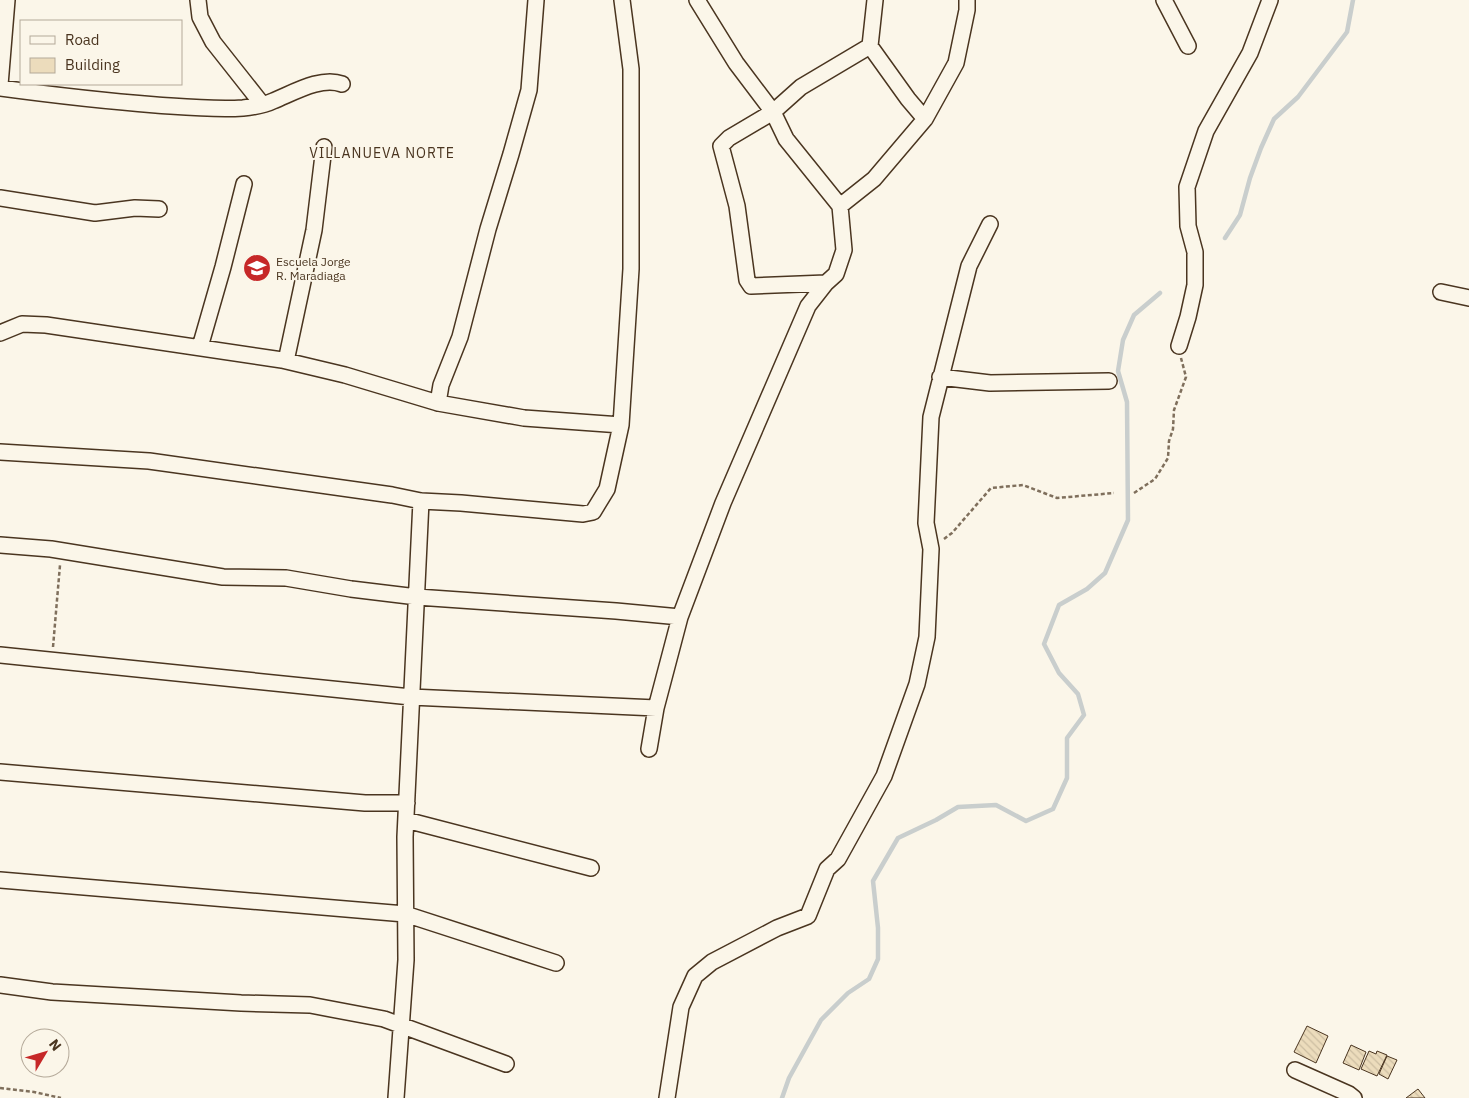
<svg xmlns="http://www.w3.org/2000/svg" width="1469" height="1098" font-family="'IBM Plex Sans',sans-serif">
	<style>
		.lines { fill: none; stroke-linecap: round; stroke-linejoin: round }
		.stream { stroke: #c9cecd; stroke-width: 4.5 }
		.building { fill: url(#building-back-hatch); stroke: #4a3520 }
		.minor-casing { stroke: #4a3520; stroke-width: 18 }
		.path { stroke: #7f6f5c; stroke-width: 2.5; stroke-dasharray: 4 2.5; stroke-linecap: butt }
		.minor { stroke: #fbf6e9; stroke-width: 15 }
		.labels { text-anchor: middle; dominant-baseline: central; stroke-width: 4; stroke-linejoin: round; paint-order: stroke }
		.poi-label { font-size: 12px; fill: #4a3520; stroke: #fbf6e9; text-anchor: start }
		.neighbourhood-label { font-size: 14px; letter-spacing: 1px; fill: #4a3520; stroke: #fbf6e9 }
	</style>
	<defs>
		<pattern id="building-back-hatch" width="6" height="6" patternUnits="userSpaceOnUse" patternTransform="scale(1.25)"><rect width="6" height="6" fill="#ecdcbc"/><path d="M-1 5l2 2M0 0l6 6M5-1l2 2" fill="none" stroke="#ccbda1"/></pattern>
	</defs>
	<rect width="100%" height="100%" fill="#fbf6e9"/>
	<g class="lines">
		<path class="stream" d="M 1225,238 L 1240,215 L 1250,178 L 1261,148 L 1274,119 L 1298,97 L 1347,32 L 1353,0
			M 782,1098 L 789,1078 L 821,1020 L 848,993 L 869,979 L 878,959 L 878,928 L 873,881 L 898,838 L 936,820 L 958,807 L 996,805 L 1026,821 L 1053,809 L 1067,778 L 1067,738 L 1084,715 L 1078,694 L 1059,673 L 1044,644 L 1059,605 L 1087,589 L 1105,573 L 1128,520 L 1127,402 L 1118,371 L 1123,340 L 1134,315 L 1160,293"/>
	</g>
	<path class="building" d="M 1307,1026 L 1328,1036 L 1316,1063 L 1294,1052 Z
		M 1351,1045 L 1366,1052 L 1359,1070 L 1343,1063 Z
		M 1369,1051 L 1376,1054 L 1377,1051 L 1387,1055 L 1377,1076 L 1361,1069 Z
		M 1387,1056 L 1397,1060 L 1388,1079 L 1379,1074 Z
		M 1418,1089 L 1425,1098 L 1406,1098 Z"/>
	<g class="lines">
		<g class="minor-casing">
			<path id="minor" d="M 198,0 L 200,17 L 213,42 L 262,104
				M 875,0 L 870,46 L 908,99 L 925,119
				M 1164,0 L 1188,46
				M 0,85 L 7,0
				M 0,88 C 52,95 104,101 156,105 C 185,107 214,110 243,108 C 253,107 265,105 273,101 C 293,93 321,76 342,84
				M 0,198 L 95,213 L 135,208 L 159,209
				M 840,206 L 874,179 L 925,119 L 956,63 L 967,10 L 967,0
				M 826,283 L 751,286 L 747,280 L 737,206 L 721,146 L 729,138 L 773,112 L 801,87 L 870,46
				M 1441,292 L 1469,298
				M 0,333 L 22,324 L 46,325 L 282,360 L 345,375 L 438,403 L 524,418 L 621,425
				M 1179,346 L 1188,317 L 1195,285 L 1195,252 L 1188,226 L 1187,187 L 1206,131 L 1250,53 L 1270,0
				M 200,347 L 223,267 L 244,184
				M 286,361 L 314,230 L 324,147
				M 940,377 L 990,383 L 1109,381
				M 438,403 L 441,385 L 460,337 L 488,229 L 511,154 L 529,90 L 536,0
				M 0,452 L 149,461 L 392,495 L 421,501 L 461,503 L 583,514 L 593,512 L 607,489 L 621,425 L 631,269 L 631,69 L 622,0
				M 0,545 L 51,549 L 223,577 L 286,578 L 351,589 L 417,597 L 616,611 L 680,617
				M 0,655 L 411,697 L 656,708
				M 649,749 L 656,708 L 680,617 L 723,503 L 808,306 L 826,283 L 836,274 L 844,250 L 840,206 L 786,139 L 773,112 L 736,63 L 697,0
				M 0,772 L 365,803 L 407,803
				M 406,820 L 591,868
				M 0,880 L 405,914 L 556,963
				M 0,985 L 52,992 L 241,1003 L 310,1005 L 384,1019 L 506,1064
				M 1295,1070 L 1349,1094 L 1354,1098
				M 396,1098 L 406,960 L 405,837 L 421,501
				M 667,1098 L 681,1007 L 695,976 L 712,962 L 777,928 L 808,916 L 827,869 L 838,859 L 884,776 L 917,684 L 927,637 L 931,549 L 926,523 L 931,417 L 969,266 L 990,224"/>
		</g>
		<path class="path" d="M 1134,493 L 1155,479 L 1168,458 L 1169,441 L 1173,429 L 1174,410 L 1186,377 L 1181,358
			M 944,539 L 952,533 L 991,488 L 1023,485 L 1057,498 L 1114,493
			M 53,647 L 60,565
			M 0,1088 L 34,1092 L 61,1098"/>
		<use href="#minor" class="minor"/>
	</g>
	<defs>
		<g id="school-disc" transform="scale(1.4375)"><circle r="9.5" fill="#c62828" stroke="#fbf6e9"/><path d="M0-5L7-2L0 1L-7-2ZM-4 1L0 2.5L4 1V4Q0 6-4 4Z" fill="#fff"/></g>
	</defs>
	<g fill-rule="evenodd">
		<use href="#school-disc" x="257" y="268"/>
	</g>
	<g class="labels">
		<g class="poi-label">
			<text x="276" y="261">Escuela Jorge<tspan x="276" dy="14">R. Maradiaga</tspan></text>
		</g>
		<g class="neighbourhood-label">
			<text x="382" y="153">VILLANUEVA NORTE</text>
		</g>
	</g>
	<rect x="20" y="20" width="162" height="65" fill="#fbf6e9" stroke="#b4a999"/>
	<rect x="30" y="36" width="25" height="8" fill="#fbf6e9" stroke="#b4a999"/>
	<text x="65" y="45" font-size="15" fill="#4a3520">Road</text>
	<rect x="30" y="58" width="25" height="15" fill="#ecdcbc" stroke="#b4a999"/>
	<text x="65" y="70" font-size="15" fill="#4a3520">Building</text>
	<g transform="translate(45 1053) rotate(52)"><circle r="24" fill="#fbf6e9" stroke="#b4a999"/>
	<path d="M0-4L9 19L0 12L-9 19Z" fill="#c62828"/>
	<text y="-8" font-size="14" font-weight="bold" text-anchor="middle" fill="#4a3520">N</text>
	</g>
</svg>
